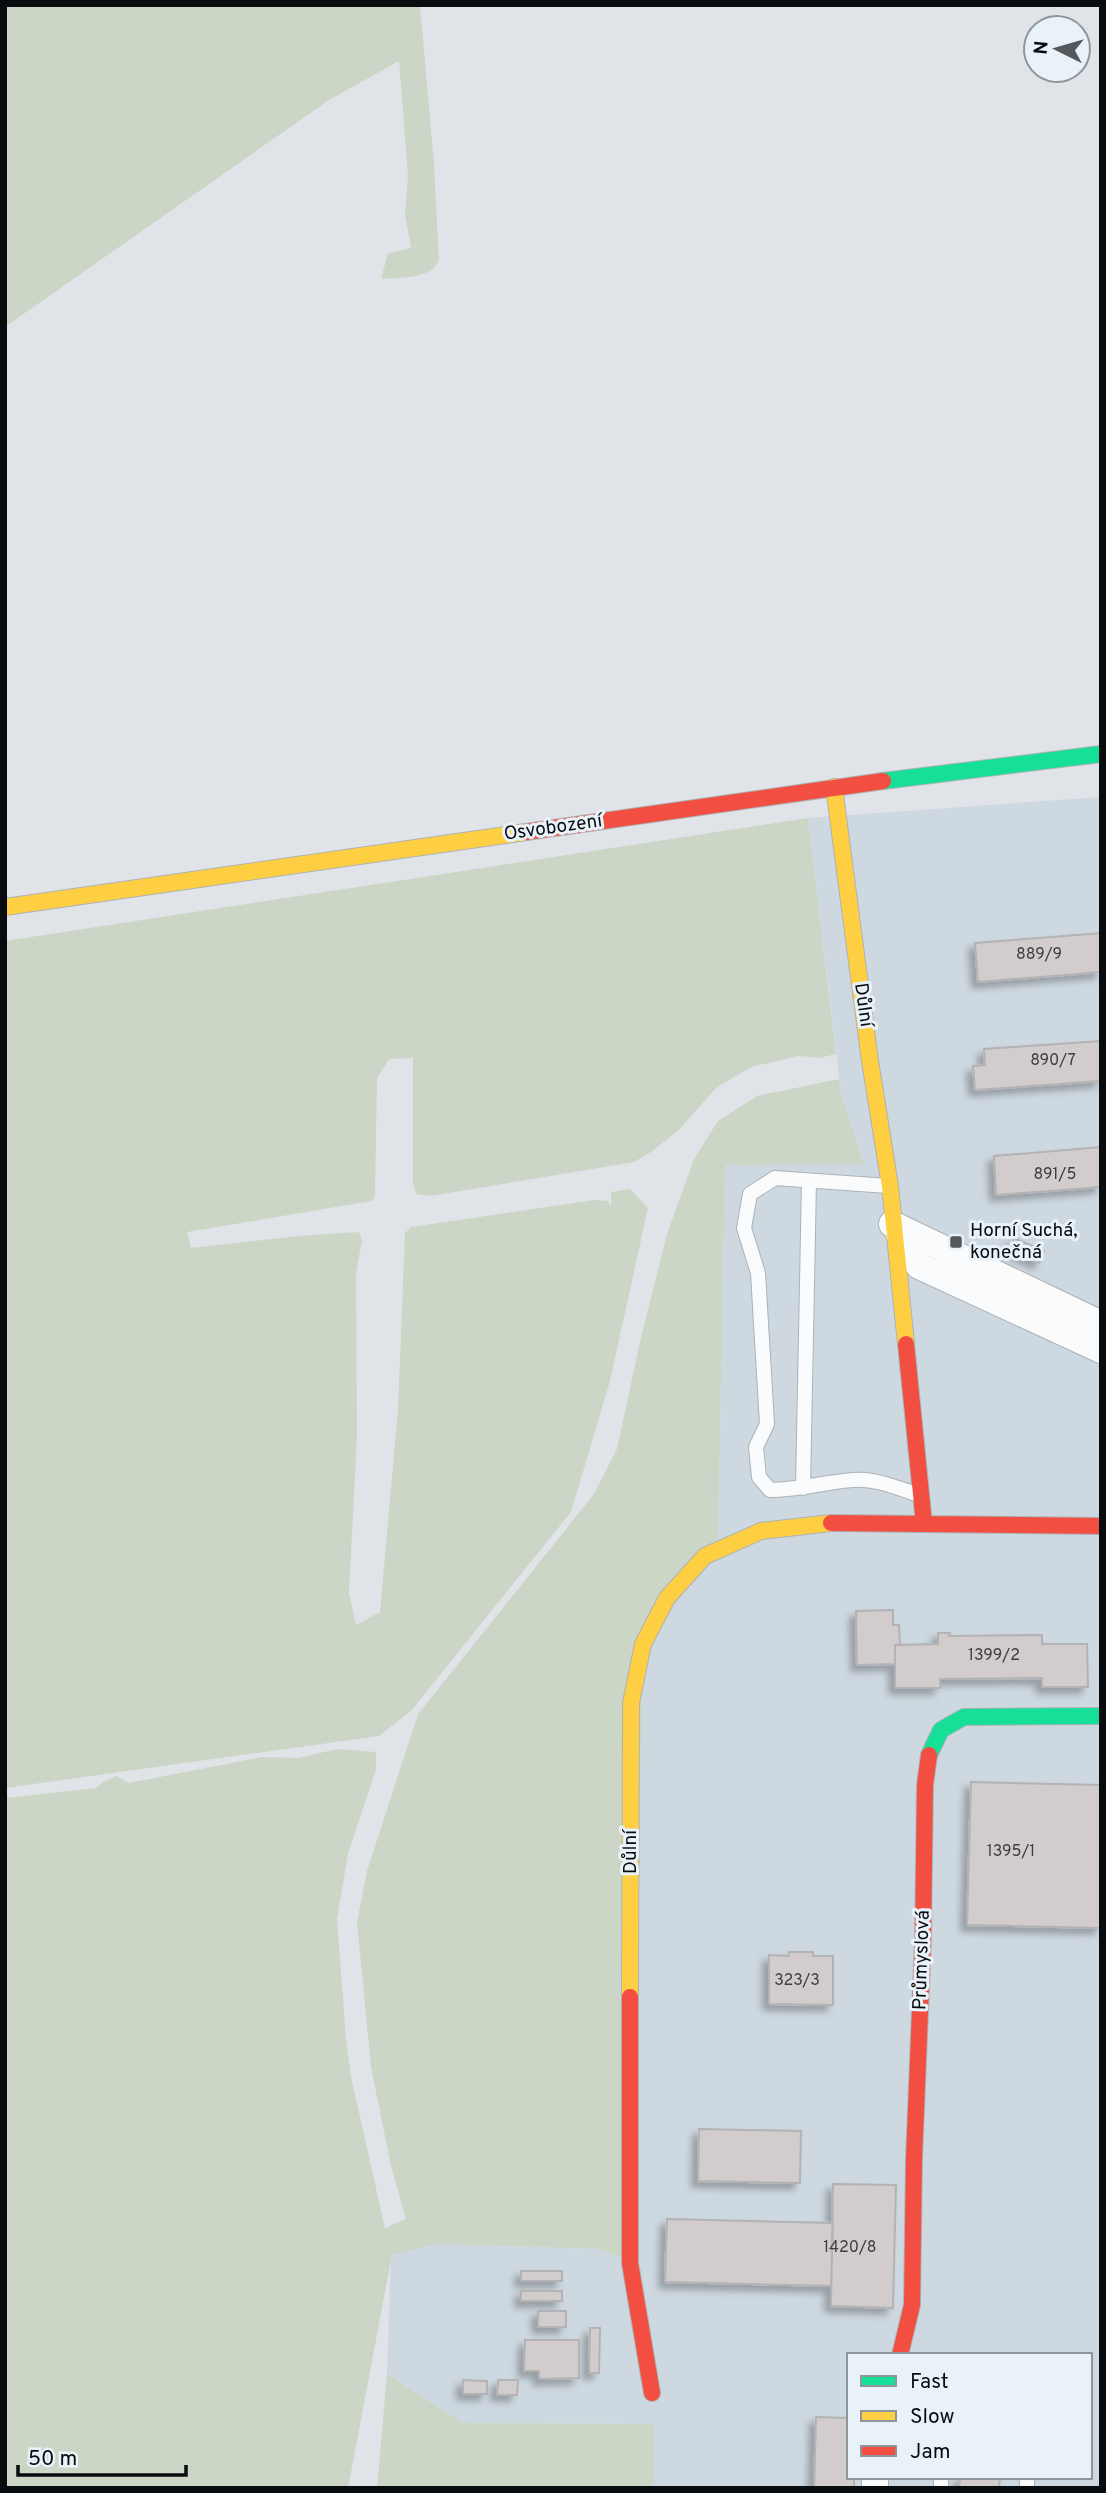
<svg xmlns="http://www.w3.org/2000/svg" width="1106" height="2493" font-family="Overpass,sans-serif">
	<style>
		.built { fill: #ced8e0; fill-rule: evenodd }
		.green { fill: #cbd6c7 }
		.building { fill: #d2cccc; stroke: #b3b2b4; stroke-width: 2; filter: url(#shadow) }
		.lines { fill: none; stroke-linecap: round; stroke-linejoin: round }
		.lane-casing { stroke: #aeb2b5; stroke-width: 16 }
		.street-casing { stroke: #aeb2b5; stroke-width: 28 }
		.fast-casing { stroke: #aeb2b5; stroke-width: 18 }
		.slow-casing { stroke: #aeb2b5; stroke-width: 18 }
		.jam-casing { stroke: #aeb2b5; stroke-width: 18 }
		.lane { stroke: #fafbfc; stroke-width: 14 }
		.street { stroke: #fafbfc; stroke-width: 26 }
		.fast { stroke: #16e098; stroke-width: 16 }
		.slow { stroke: #ffcf43; stroke-width: 16 }
		.jam { stroke: #f24e42; stroke-width: 16 }
		.poi-dot { fill: #54585a; stroke: #e9f2f9; stroke-width: 2.5 }
		.labels { text-anchor: middle; dominant-baseline: central; stroke-width: 6; stroke-linejoin: round; paint-order: stroke }
		.number-label { font-size: 16px; fill: #3c3d3e }
		.street-label { font-size: 19px; fill: #090c0e; stroke: #e9f2f9 }
		.poi-label { font-size: 19px; fill: #090c0e; stroke: #e9f2f9; text-anchor: start }
	</style>
	<defs>
		<filter id="shadow"><feDropShadow dx="-6" dy="6" stdDeviation="3.5" flood-color="#0004"/></filter>
	</defs>
	<rect width="100%" height="100%" fill="#e0e4e8"/>
	<path class="built" d="M 1101,797 L 1101,2488 L 653,2488 L 653,2424 L 463,2423 L 387,2374 L 391,2255 L 437,2244 L 600,2249 L 629,2262 L 643,1644 L 718,1550 L 725,1165 L 864,1163 L 841,1091 L 808,818 ZM 849,2355 L 1090,2355 L 1090,2477 L 849,2477 Z"/>
	<path class="green" d="M 5,5 L 420,5 L 434,163 L 439,261 C 429,280 400,277 381,279 L 388,253 L 411,248 L 405,215 L 408,175 L 399,61 L 329,100 L 5,327 Z
		M 808,818 L 836,1054 L 819,1058 L 799,1056 L 751,1067 L 716,1088 L 678,1131 L 651,1152 L 634,1162 L 430,1196 L 416,1194 L 413,1184 L 413,1058 L 389,1059 L 377,1078 L 375,1196 L 372,1201 L 187,1232 L 191,1248 L 299,1236 L 359,1232 L 362,1240 L 356,1274 L 357,1437 L 349,1593 L 356,1625 L 380,1612 L 398,1409 L 405,1233 L 411,1227 L 594,1200 L 608,1201 L 611,1206 L 611,1192 L 630,1189 L 648,1208 L 610,1381 L 571,1512 L 411,1711 L 379,1736 L 5,1788 L 5,941 Z
		M 839,1079 L 841,1092 L 864,1164 L 725,1165 L 718,1550 L 643,1644 L 630,2263 L 600,2249 L 437,2244 L 392,2255 L 348,2488 L 5,2488 L 5,1798 L 96,1788 L 103,1782 L 116,1776 L 129,1783 L 263,1757 L 298,1758 L 337,1749 L 376,1752 L 376,1770 L 348,1854 L 337,1919 L 346,2039 L 351,2077 L 385,2228 L 406,2219 L 391,2166 L 371,2067 L 357,1922 L 367,1871 L 418,1714 L 594,1494 L 617,1449 L 641,1337 L 667,1234 L 694,1159 L 718,1121 L 757,1096 Z
		M 387,2374 L 463,2423 L 654,2424 L 653,2488 L 377,2488 Z"/>
	<path class="building" d="M 1101,933 L 1101,972 L 978,982 L 975,943 Z
		M 1101,1041 L 1101,1081 L 975,1090 L 973,1066 L 985,1065 L 984,1049 Z
		M 1101,1147 L 1101,1187 L 996,1195 L 994,1156 Z
		M 1014,1238 L 1044,1251 L 1039,1263 L 1009,1249 Z
		M 893,1610 L 893,1625 L 899,1625 L 900,1645 L 895,1645 L 895,1664 L 857,1665 L 856,1611 Z
		M 938,1633 L 950,1633 L 949,1636 L 1042,1635 L 1042,1644 L 1087,1644 L 1088,1687 L 1042,1687 L 1042,1678 L 940,1679 L 940,1688 L 895,1688 L 895,1645 L 938,1644 Z
		M 971,1782 L 1101,1785 L 1101,1928 L 967,1925 Z
		M 789,1952 L 813,1952 L 813,1956 L 833,1956 L 833,2005 L 769,2004 L 769,1955 L 789,1956 Z
		M 699,2129 L 801,2131 L 800,2183 L 698,2181 Z
		M 833,2184 L 896,2185 L 893,2308 L 831,2306 Z
		M 667,2219 L 833,2223 L 831,2286 L 665,2282 Z
		M 521,2271 L 562,2271 L 562,2281 L 521,2281 Z
		M 521,2291 L 562,2291 L 562,2301 L 521,2301 Z
		M 538,2311 L 566,2311 L 566,2327 L 538,2327 Z
		M 590,2328 L 600,2328 L 599,2373 L 589,2373 Z
		M 525,2340 L 579,2340 L 579,2378 L 539,2379 L 539,2371 L 524,2371 Z
		M 463,2380 L 487,2381 L 487,2394 L 463,2394 Z
		M 498,2380 L 518,2380 L 517,2395 L 497,2395 Z
		M 816,2417 L 849,2418 L 849,2477 L 854,2477 L 854,2488 L 814,2488 Z
		M 960,2477 L 1000,2477 L 999,2488 L 959,2488 Z"/>
	<g class="lines">
		<g class="lane-casing">
			<path id="lane" d="M 888,1186 L 775,1178 L 750,1194 L 744,1228 L 758,1273 L 767,1424 L 756,1447 L 759,1477 L 770,1490 C 799,1490 825,1482 853,1480 C 875,1478 898,1488 919,1495
				M 803,1488 L 809,1181
				M 1027,2477 L 1027,2488
				M 941,2488 L 941,2477"/>
		</g>
		<g class="street-casing">
			<path id="street" d="M 892,1224 L 1101,1324
				M 899,1234 L 919,1266 L 1101,1350
				M 875,2488 L 875,2477"/>
		</g>
		<g class="fast-casing">
			<path id="fast" d="M 883,781 L 1101,754
				M 929,1755 L 941,1730 L 964,1717 L 1101,1716"/>
		</g>
		<g class="slow-casing">
			<path id="slow" d="M 834,787 L 870,1061 L 890,1186 L 906,1344
				M 5,907 L 526,832
				M 630,1997 L 631,1703 L 643,1644 L 667,1598 L 705,1556 L 761,1531 L 831,1523"/>
		</g>
		<g class="jam-casing">
			<path id="jam" d="M 526,832 L 883,781
				M 906,1344 L 924,1524
				M 831,1523 L 1101,1526
				M 630,1997 L 630,2263 L 652,2393
				M 900,2355 L 912,2305 L 914,2159 L 923,1938 L 925,1785 L 929,1755"/>
		</g>
		<use href="#lane" class="lane"/>
		<use href="#street" class="street"/>
		<use href="#fast" class="fast"/>
		<use href="#slow" class="slow"/>
		<use href="#jam" class="jam"/>
	</g>
	<rect class="poi-dot" x="949" y="1235" width="14" height="14" rx="3.5"/>
	<g class="labels">
		<g class="number-label">
			<text x="1039" y="955">889/9</text>
			<text x="1053" y="1061">890/7</text>
			<text x="1055" y="1175">891/5</text>
			<text x="994" y="1656">1399/2</text>
			<text x="1011" y="1852">1395/1</text>
			<text x="797" y="1981">323/3</text>
			<text x="850" y="2248">1420/8</text>
		</g>
		<g class="street-label">
			<text transform="translate(553 828) rotate(-8)">Osvobození</text>
			<text transform="translate(863 1005) rotate(82)">Důlní</text>
			<text transform="translate(631 1852) rotate(-90)">Důlní</text>
			<text transform="translate(922 1960) rotate(-88)">Průmyslová</text>
		</g>
		<g class="poi-label">
			<text x="970" y="1231">Horní Suchá,<tspan x="970" dy="22">konečná</tspan></text>
		</g>
	</g>
	<rect width="1106" height="2493" fill="none" stroke="#090c0e" stroke-width="14"/>
	<rect x="847" y="2353" width="245" height="126" fill="#e9f2f9" stroke="#8f969b" stroke-width="2"/>
	<rect x="861" y="2376" width="35" height="10" fill="#16e098" stroke="#8f969b" stroke-width="2"/>
	<text x="910" y="2388" font-size="21" fill="#090c0e">Fast</text>
	<rect x="861" y="2411" width="35" height="10" fill="#ffcf43" stroke="#8f969b" stroke-width="2"/>
	<text x="910" y="2423" font-size="21" fill="#090c0e">Slow</text>
	<rect x="861" y="2446" width="35" height="10" fill="#f24e42" stroke="#8f969b" stroke-width="2"/>
	<text x="910" y="2458" font-size="21" fill="#090c0e">Jam</text>
	<g transform="translate(1057 49) rotate(275)"><circle r="33" fill="#e9f2f9" stroke="#8f969b" stroke-width="2"/>
	<path d="M0-5L12 26L0 18L-12 26Z" fill="#54585a"/>
	<text y="-10" font-size="19" font-weight="bold" text-anchor="middle" fill="#090c0e">N</text>
	</g>
	<path d="M18 2465v10h168v-10" fill="none" stroke="#090c0e" stroke-width="3.5"/>
	<text x="28" y="2465" font-size="21" fill="#090c0e" stroke="#e9f2f9" stroke-width="5" paint-order="stroke">50 m</text>
</svg>
